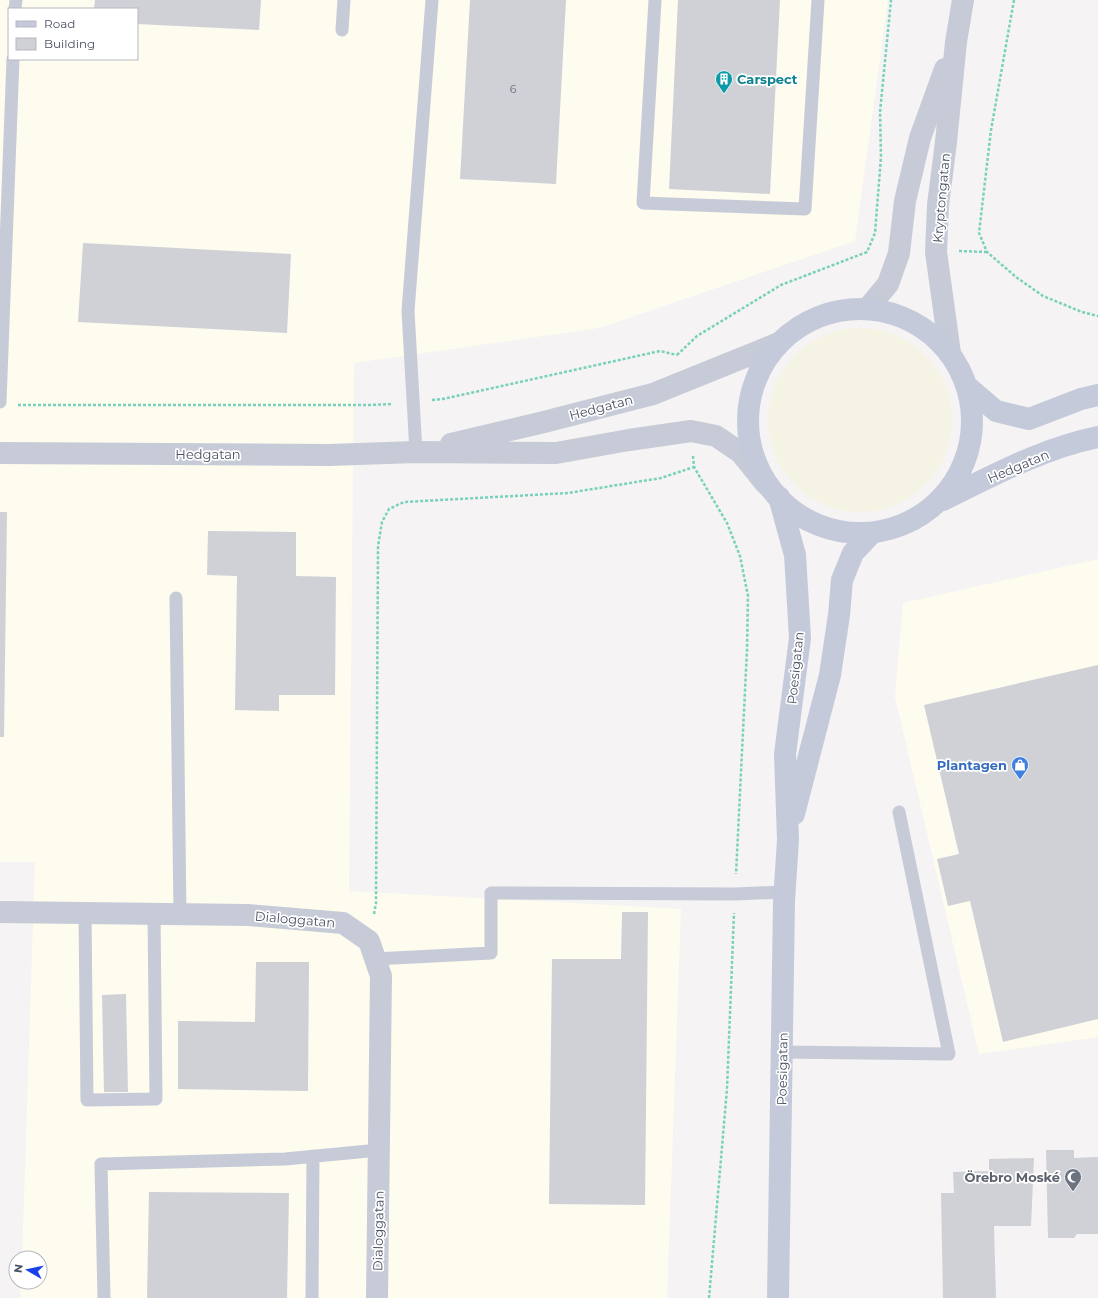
<svg xmlns="http://www.w3.org/2000/svg" width="1098" height="1298" font-family="Montserrat,sans-serif">
	<style>
		.commercial { fill: #fdfcee; fill-rule: evenodd }
		.sand { fill: #f5f4e4 }
		.building { fill: #cfd1d7 }
		.lines { fill: none; stroke-linecap: round; stroke-linejoin: round }
		.path { stroke: #78d1bb; stroke-width: 2.5; stroke-dasharray: 3 2; stroke-linecap: butt }
		.service { stroke: #c6cbd7; stroke-width: 13 }
		.minor { stroke: #c6cbd7; stroke-width: 22 }
		.tertiary { stroke: #c6cbd7; stroke-width: 22 }
		.secondary { stroke: #c5cadb; stroke-width: 22 }
		.labels { text-anchor: middle; dominant-baseline: central; stroke-width: 3.5; stroke-linejoin: round; paint-order: stroke }
		.number-label { font-size: 11px; fill: #6a707e }
		.culture-label { font-size: 13px; font-weight: bold; fill: #0d838f; stroke: #fff; text-anchor: start }
		.street-label { font-size: 13px; fill: #495061; stroke: #fff }
		.shop-label { font-size: 13px; font-weight: bold; fill: #366cbe; stroke: #fff; text-anchor: end }
		.worship-label { font-size: 13px; font-weight: bold; fill: #5b616d; stroke: #fff; text-anchor: end }
	</style>
	<rect width="100%" height="100%" fill="#f5f3f3"/>
	<path class="commercial" d="M 0,0 L 888,0 L 855,241 L 599,328 L 354,363 L 349,891 L 681,909 L 667,1298 L 20,1298 L 21,1282 L 40,1282 L 40,1258 L 22,1258 L 35,862 L 0,862 ZM 9,9 L 137,9 L 137,59 L 9,59 Z
		M 1098,559 L 1098,1037 L 979,1054 L 895,697 L 903,603 Z"/>
	<path class="sand" d="M768 420a92 92 0 1 1 184 0a92 92 0 1 1-184 0Z"/>
	<path class="building" d="M 95,0 L 261,0 L 259,30 L 137,24 L 137,9 L 94,9 Z
		M 470,0 L 566,0 L 556,184 L 460,179 Z
		M 678,0 L 780,0 L 770,194 L 669,189 Z
		M 83,243 L 291,254 L 287,333 L 78,322 Z
		M 0,512 L 7,512 L 4,737 L 0,737 Z
		M 208,531 L 296,532 L 296,576 L 336,577 L 335,695 L 279,695 L 279,711 L 235,710 L 237,576 L 207,575 Z
		M 1098,665 L 1098,1019 L 1003,1042 L 970,901 L 948,906 L 937,859 L 959,854 L 924,705 Z
		M 622,912 L 648,912 L 645,1205 L 549,1204 L 552,959 L 621,959 Z
		M 256,962 L 309,962 L 308,1091 L 178,1089 L 178,1021 L 255,1022 Z
		M 126,994 L 128,1092 L 104,1092 L 102,995 Z
		M 1046,1150 L 1074,1150 L 1074,1158 L 1098,1157 L 1098,1234 L 1077,1234 L 1074,1238 L 1048,1238 Z
		M 1034,1158 L 1031,1226 L 994,1226 L 996,1298 L 943,1298 L 941,1193 L 954,1193 L 953,1172 L 989,1171 L 989,1159 Z
		M 149,1192 L 289,1193 L 287,1298 L 147,1298 Z"/>
	<g class="lines">
		<path class="path" d="M 1014,0 L 991,130 L 979,233 L 987,252 L 1016,277 L 1043,296 L 1082,312 L 1098,316
			M 959,251 L 987,252
			M 677,355 L 697,336 L 781,285 L 867,252 L 875,233 L 881,157 L 880,112 L 891,0
			M 432,400 L 443,399 L 660,351 L 677,355
			M 18,405 L 369,405 L 393,404
			M 693,456 L 694,467 L 727,523 L 740,556 L 748,596 L 747,650 L 736,874
			M 374,914 L 376,903 L 378,546 L 382,522 L 389,509 L 404,502 L 568,493 L 661,478 L 694,467
			M 709,1298 L 727,1089 L 734,913"/>
		<path class="service" d="M 655,0 L 643,203 L 805,209 L 818,0
			M 15,9 L 16,0
			M 342,30 L 344,0
			M 0,402 L 13,59
			M 416,452 L 408,311 L 432,0
			M 176,598 L 180,915
			M 85,913 L 87,1100 L 156,1099 L 154,914
			M 375,959 L 491,953 L 491,893 L 735,894 L 784,892
			M 782,1052 L 949,1054 L 899,812
			M 104,1298 L 101,1164 L 285,1159 L 379,1150
			M 312,1298 L 313,1156"/>
		<path class="minor" d="M 868,308 L 888,284 L 899,253 L 905,201 L 920,138 L 945,69
			M 950,353 L 936,252 L 938,205 L 946,142 L 956,42 L 963,0
			M 0,912 L 248,915 L 343,923 L 369,941 L 381,976 L 377,1298"/>
		<path class="tertiary" d="M 451,444 L 540,423 L 653,394 L 779,343
			M 0,453 L 329,455 L 416,452 L 556,453 L 629,440 L 691,431 L 716,436 L 741,453 L 766,484"/>
		<path class="secondary" d="M748 421a112 112 0 1 1 224 0a112 112 0 1 1-224 0Z
			M 969,388 L 996,411 L 1029,419 L 1081,399 L 1098,395
			M 943,500 C 992,476 1043,448 1098,437
			M 794,814 L 830,675 L 839,615 L 842,580 L 853,553 L 871,534
			M 778,1298 L 784,901 L 788,840 L 785,754 L 800,638 L 795,555 L 779,497"/>
	</g>
	<defs>
		<g id="building-pin" transform="scale(0.9)"><path d="M0 17L-7.5 6A9.5 9.5 0 1 1 7.5 6Z" fill="#0f9aa8" stroke="#fff"/><path d="M-4-6H4V6H1V3H-1V6H-4ZM-2.5-4.3h1.7v1.8h-1.7ZM.8-4.3h1.7v1.8H.8ZM-2.5-1h1.7V.8h-1.7ZM.8-1h1.7V.8H.8Z" fill="#fff"/></g>
		<g id="shop-pin" transform="scale(0.9)"><path d="M0 17L-7.5 6A9.5 9.5 0 1 1 7.5 6Z" fill="#3f7fe0" stroke="#fff"/><path d="M-5-2.5h2.3a2.7 3.5 0 0 1 5.4 0H5L5.5 6h-11ZM-1.5-2.5h3a1.5 2.3 0 0 0-3 0Z" fill="#fff"/></g>
		<g id="mosque-pin" transform="scale(0.9)"><path d="M0 17L-7.5 6A9.5 9.5 0 1 1 7.5 6Z" fill="#6b7280" stroke="#fff"/><path d="M3.5-4.9A6 6 0 1 0 3.5 4.9A5 5 0 1 1 3.5-4.9Z" fill="#fff"/></g>
	</defs>
	<g fill-rule="evenodd">
		<use href="#building-pin" x="724" y="79"/>
		<use href="#shop-pin" x="1020" y="765"/>
		<use href="#mosque-pin" x="1073" y="1177"/>
	</g>
	<g class="labels">
		<g class="number-label">
			<text x="513" y="89">6</text>
		</g>
		<g class="culture-label">
			<text x="737" y="79">Carspect</text>
		</g>
		<g class="street-label">
			<text transform="translate(941 198) rotate(-85)">Kryptongatan</text>
			<text transform="translate(601 407) rotate(-15)">Hedgatan</text>
			<text x="208" y="454">Hedgatan</text>
			<text transform="translate(1018 466) rotate(-23)">Hedgatan</text>
			<text transform="translate(795 668) rotate(-84)">Poesigatan</text>
			<text transform="translate(295 919) rotate(5)">Dialoggatan</text>
			<text transform="translate(782 1069) rotate(-89)">Poesigatan</text>
			<text transform="translate(378 1231) rotate(-89)">Dialoggatan</text>
		</g>
		<g class="shop-label">
			<text x="1007" y="765">Plantagen</text>
		</g>
		<g class="worship-label">
			<text x="1060" y="1177">Örebro Moské</text>
		</g>
	</g>
	<rect x="8" y="8" width="130" height="52" fill="#ffffff" stroke="#b6b9c0"/>
	<rect x="16" y="21" width="20" height="6" fill="#c5cadb" stroke="#b6b9c0"/>
	<text x="44" y="28" font-size="12" fill="#495061">Road</text>
	<rect x="16" y="38" width="20" height="12" fill="#cfd1d7" stroke="#b6b9c0"/>
	<text x="44" y="48" font-size="12" fill="#495061">Building</text>
	<g transform="translate(28 1270) rotate(279)"><circle r="19" fill="#ffffff" stroke="#b6b9c0"/>
	<path d="M0-3L7 15L0 10L-7 15Z" fill="#173fea"/>
	<text y="-6" font-size="11" font-weight="bold" text-anchor="middle" fill="#495061">N</text>
	</g>
</svg>
